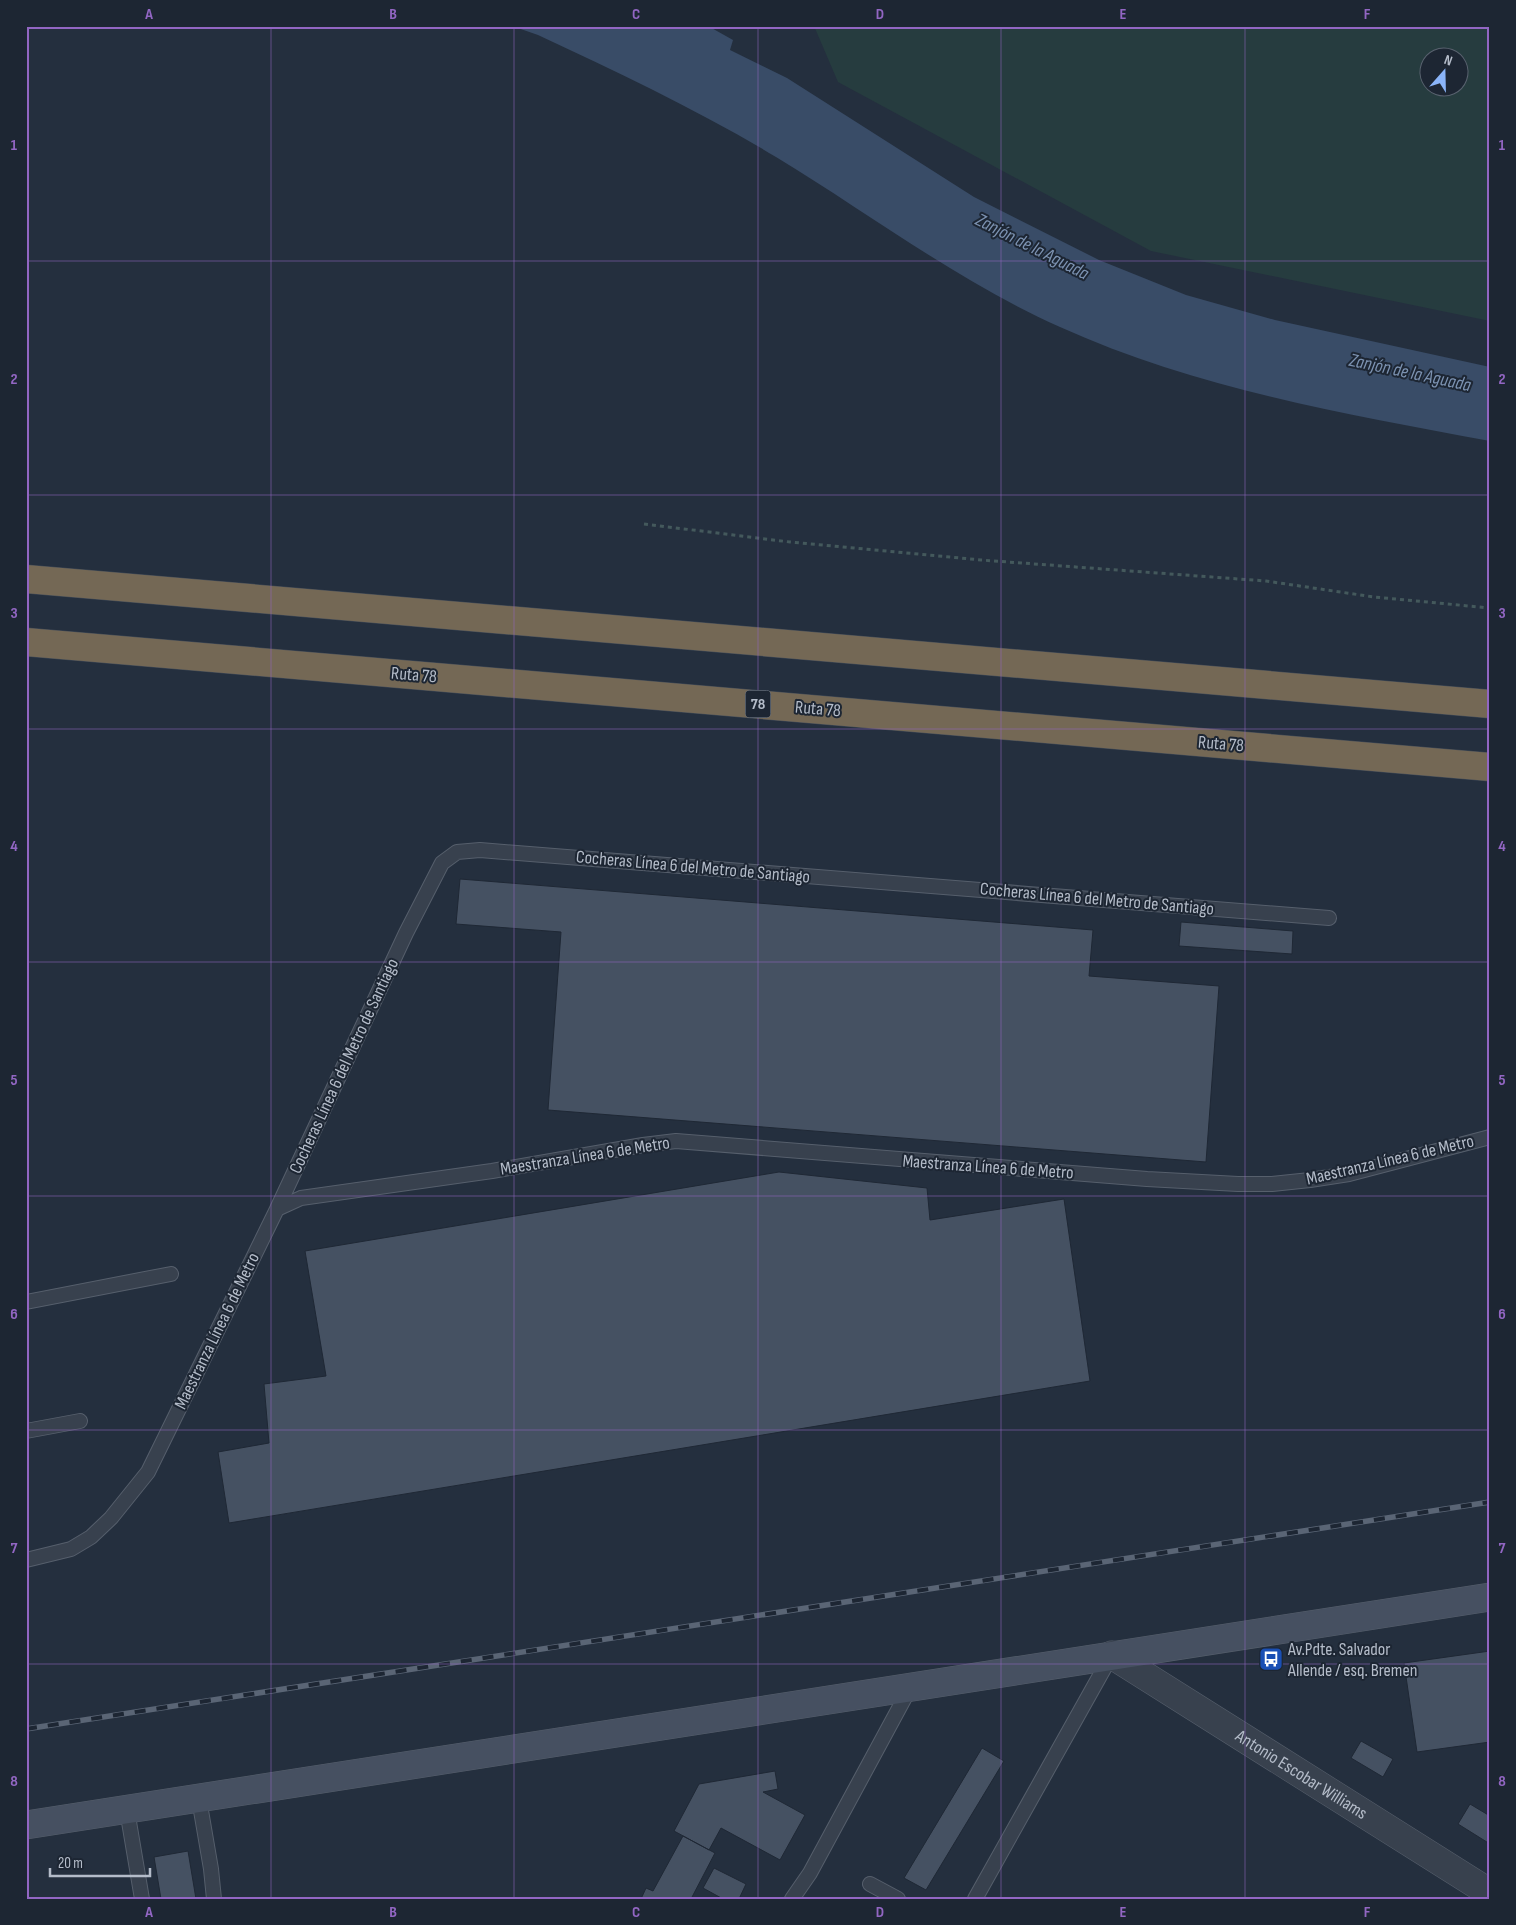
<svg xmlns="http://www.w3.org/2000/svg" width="1516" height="1925" font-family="'Sofia Sans Condensed',sans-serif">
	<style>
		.green { fill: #263c3f; fill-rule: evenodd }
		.water { fill: #394c67 }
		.building { fill: #455162; stroke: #1f2835 }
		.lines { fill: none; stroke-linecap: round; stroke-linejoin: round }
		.service-casing { stroke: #565f6c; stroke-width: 16 }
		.tertiary-casing { stroke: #565f6c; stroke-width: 29 }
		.secondary-casing { stroke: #565f6c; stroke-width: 29 }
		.motorway-casing { stroke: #434c59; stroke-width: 29 }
		.path { stroke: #44595c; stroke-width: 3; stroke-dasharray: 4 4; stroke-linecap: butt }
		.service { stroke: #38414e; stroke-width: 14 }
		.tertiary { stroke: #38414e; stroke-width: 28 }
		.secondary { stroke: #465061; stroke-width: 28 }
		.motorway { stroke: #746855; stroke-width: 28 }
		.rail-casing { stroke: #5a6575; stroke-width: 5.5 }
		.rail { stroke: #1d2633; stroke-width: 4; stroke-dasharray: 11; stroke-linecap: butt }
		.grid { fill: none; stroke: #9266c3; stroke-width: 1; stroke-opacity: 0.55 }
		.labels { text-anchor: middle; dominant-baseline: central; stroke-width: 4; stroke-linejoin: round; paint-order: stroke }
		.shield { fill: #1d2633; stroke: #878f9c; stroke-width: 1 }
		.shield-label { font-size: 16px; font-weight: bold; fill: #b4bcc9 }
		.street-label { font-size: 18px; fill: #b4bcc9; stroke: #1d2633 }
		.poi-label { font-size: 18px; fill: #b4bcc9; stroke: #1d2633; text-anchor: start }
		.water-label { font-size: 19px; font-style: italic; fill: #7c92b1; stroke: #1d2633 }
		.neatline { fill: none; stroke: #9266c3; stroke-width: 2 }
		.grid-label { font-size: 16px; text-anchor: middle; font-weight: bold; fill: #9266c3 }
	</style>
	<rect width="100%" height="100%" fill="#242f3e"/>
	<path class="green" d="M 814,26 L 1490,26 L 1490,321 L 1151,251 L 838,82 ZM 1428,58 L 1458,58 L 1458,88 L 1428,88 Z"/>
	<path class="water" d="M 512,26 L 708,26 L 733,40 L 730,50 L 787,78 L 974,197 L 1099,260 L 1186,295 L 1275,320 L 1490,367 L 1490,441 C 1344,414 1195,388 1060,327 C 959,282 870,214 776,157 C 700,111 619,73 538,35 Z"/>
	<path class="building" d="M 460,879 L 1093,930 L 1089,976 L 1219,986 L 1206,1162 L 548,1110 L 561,932 L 456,924 Z
		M 1181,922 L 1293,931 L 1292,954 L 1179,946 Z
		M 779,1172 L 927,1188 L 930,1220 L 1064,1199 L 1090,1381 L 229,1523 L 218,1452 L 269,1443 L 264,1384 L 326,1376 L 305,1251 Z
		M 1490,1651 L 1490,1742 L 1417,1752 L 1404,1663 Z
		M 1361,1741 L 1393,1759 L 1383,1777 L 1351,1758 Z
		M 982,1748 L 1004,1761 L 926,1890 L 904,1878 Z
		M 775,1771 L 778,1789 L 763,1792 L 805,1815 L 780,1860 L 721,1828 L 709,1850 L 674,1831 L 699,1784 Z
		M 1470,1804 L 1490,1816 L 1490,1844 L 1458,1824 Z
		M 683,1836 L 715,1853 L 691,1899 L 641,1899 L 646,1888 L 653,1891 Z
		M 188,1851 L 196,1899 L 161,1899 L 154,1857 Z
		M 714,1868 L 746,1884 L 739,1899 L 723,1899 L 703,1888 Z"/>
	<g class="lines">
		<g class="service-casing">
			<path id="service" d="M 277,1209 L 406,933 L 442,863 L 457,852 L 480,850 L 1329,918
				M 26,1302 L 171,1274
				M 26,1431 L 80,1421
				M 26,1560 L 71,1549 L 91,1537 L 111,1518 L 148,1472 L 277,1209 L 301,1198 L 492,1171 L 643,1145 L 676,1141 L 1147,1179 L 1238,1184 L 1272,1184 L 1310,1180 L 1349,1174 L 1490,1137
				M 199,1799 L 211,1869 L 214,1899
				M 127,1810 L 142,1899
				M 870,1884 L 898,1899
				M 792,1899 L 810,1873 L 910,1688
				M 975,1899 L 1111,1656"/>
		</g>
		<g class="tertiary-casing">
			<g id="tertiary">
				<path id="s1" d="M 1112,1655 L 1490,1893"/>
			</g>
		</g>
		<g class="secondary-casing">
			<path id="secondary" d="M 26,1825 L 1490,1597"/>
		</g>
		<g class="motorway-casing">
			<path id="motorway" d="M 26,579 L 1490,704
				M 26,642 L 1490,767"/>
		</g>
		<path class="path" d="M 644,524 L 790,542 L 981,560 L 1266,581 L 1374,597 L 1490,608"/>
		<use href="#service" class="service"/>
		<use href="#tertiary" class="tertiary"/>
		<use href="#secondary" class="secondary"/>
		<use href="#motorway" class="motorway"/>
		<g class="rail-casing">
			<path id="rail" d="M 26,1729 L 1490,1502"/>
		</g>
		<use href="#rail" class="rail"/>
	</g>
	<path class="grid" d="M 271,26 L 271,1899M 514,26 L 514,1899M 758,26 L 758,1899M 1001,26 L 1001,1899M 1245,26 L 1245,1899M 26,261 L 1490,261M 26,495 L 1490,495M 26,729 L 1490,729M 26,962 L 1490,962M 26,1196 L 1490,1196M 26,1430 L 1490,1430M 26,1664 L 1490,1664"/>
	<defs>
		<g id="bus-square" transform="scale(1.25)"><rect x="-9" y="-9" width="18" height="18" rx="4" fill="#1a4fb4" stroke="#1d2633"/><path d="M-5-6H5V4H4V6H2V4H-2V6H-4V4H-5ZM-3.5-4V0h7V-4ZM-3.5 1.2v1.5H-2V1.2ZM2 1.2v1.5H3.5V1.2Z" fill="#fff"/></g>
	</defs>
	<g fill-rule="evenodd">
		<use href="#bus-square" x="1271" y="1659"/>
	</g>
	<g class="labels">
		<rect class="shield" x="745.5" y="690.5" width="25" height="27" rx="4"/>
		<g class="shield-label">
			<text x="758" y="704">78</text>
		</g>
		<g class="street-label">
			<text transform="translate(414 675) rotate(5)">Ruta 78</text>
			<text transform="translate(818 709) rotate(5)">Ruta 78</text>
			<text transform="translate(1221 744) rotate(5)">Ruta 78</text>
			<text transform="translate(693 867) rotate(5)">Cocheras Línea 6 del Metro de Santiago</text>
			<text transform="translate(1097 899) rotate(5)">Cocheras Línea 6 del Metro de Santiago</text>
			<text transform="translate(344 1066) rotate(-65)">Cocheras Línea 6 del Metro de Santiago</text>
			<text transform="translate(585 1156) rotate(-9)">Maestranza Línea 6 de Metro</text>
			<text transform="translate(1390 1160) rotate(-13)">Maestranza Línea 6 de Metro</text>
			<text transform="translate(988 1167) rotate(4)">Maestranza Línea 6 de Metro</text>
			<text transform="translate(217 1331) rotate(-64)">Maestranza Línea 6 de Metro</text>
			<text stroke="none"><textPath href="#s1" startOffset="224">Antonio Escobar Williams</textPath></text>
		</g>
		<g class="poi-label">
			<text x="1288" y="1649">Av.Pdte. Salvador<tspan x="1288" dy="21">Allende / esq. Bremen</tspan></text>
		</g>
		<g class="water-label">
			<text transform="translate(1032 247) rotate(27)">Zanjón de la Aguada</text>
			<text transform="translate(1410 373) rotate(12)">Zanjón de la Aguada</text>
		</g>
	</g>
	<rect width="1516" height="1925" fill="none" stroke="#1d2633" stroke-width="55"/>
	<g transform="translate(1444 72) rotate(20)"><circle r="24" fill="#1d2633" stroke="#59626f"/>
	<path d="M0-4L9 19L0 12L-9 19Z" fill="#8ab4f8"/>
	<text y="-8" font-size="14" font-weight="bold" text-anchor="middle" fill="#b4bcc9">N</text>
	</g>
	<path d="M50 1868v8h100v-8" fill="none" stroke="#b4bcc9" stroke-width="2.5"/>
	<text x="58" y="1868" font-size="15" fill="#b4bcc9" stroke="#1d2633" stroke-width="4" paint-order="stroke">20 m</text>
	<rect x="28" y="28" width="1460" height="1870" class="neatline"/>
	<g class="grid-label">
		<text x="149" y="19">A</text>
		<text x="393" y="19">B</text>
		<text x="636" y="19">C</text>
		<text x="880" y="19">D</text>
		<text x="1123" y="19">E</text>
		<text x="1367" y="19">F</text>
		<text x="14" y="150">1</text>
		<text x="1502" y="150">1</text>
		<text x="14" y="384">2</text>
		<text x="1502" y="384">2</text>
		<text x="14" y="618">3</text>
		<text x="1502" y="618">3</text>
		<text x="14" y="851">4</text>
		<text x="1502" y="851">4</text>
		<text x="14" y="1085">5</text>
		<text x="1502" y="1085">5</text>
		<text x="14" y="1319">6</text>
		<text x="1502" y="1319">6</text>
		<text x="14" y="1553">7</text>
		<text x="1502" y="1553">7</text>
		<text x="14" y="1786">8</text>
		<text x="1502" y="1786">8</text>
		<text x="149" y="1917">A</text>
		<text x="393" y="1917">B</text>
		<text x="636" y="1917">C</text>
		<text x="880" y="1917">D</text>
		<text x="1123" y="1917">E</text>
		<text x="1367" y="1917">F</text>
	</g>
</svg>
